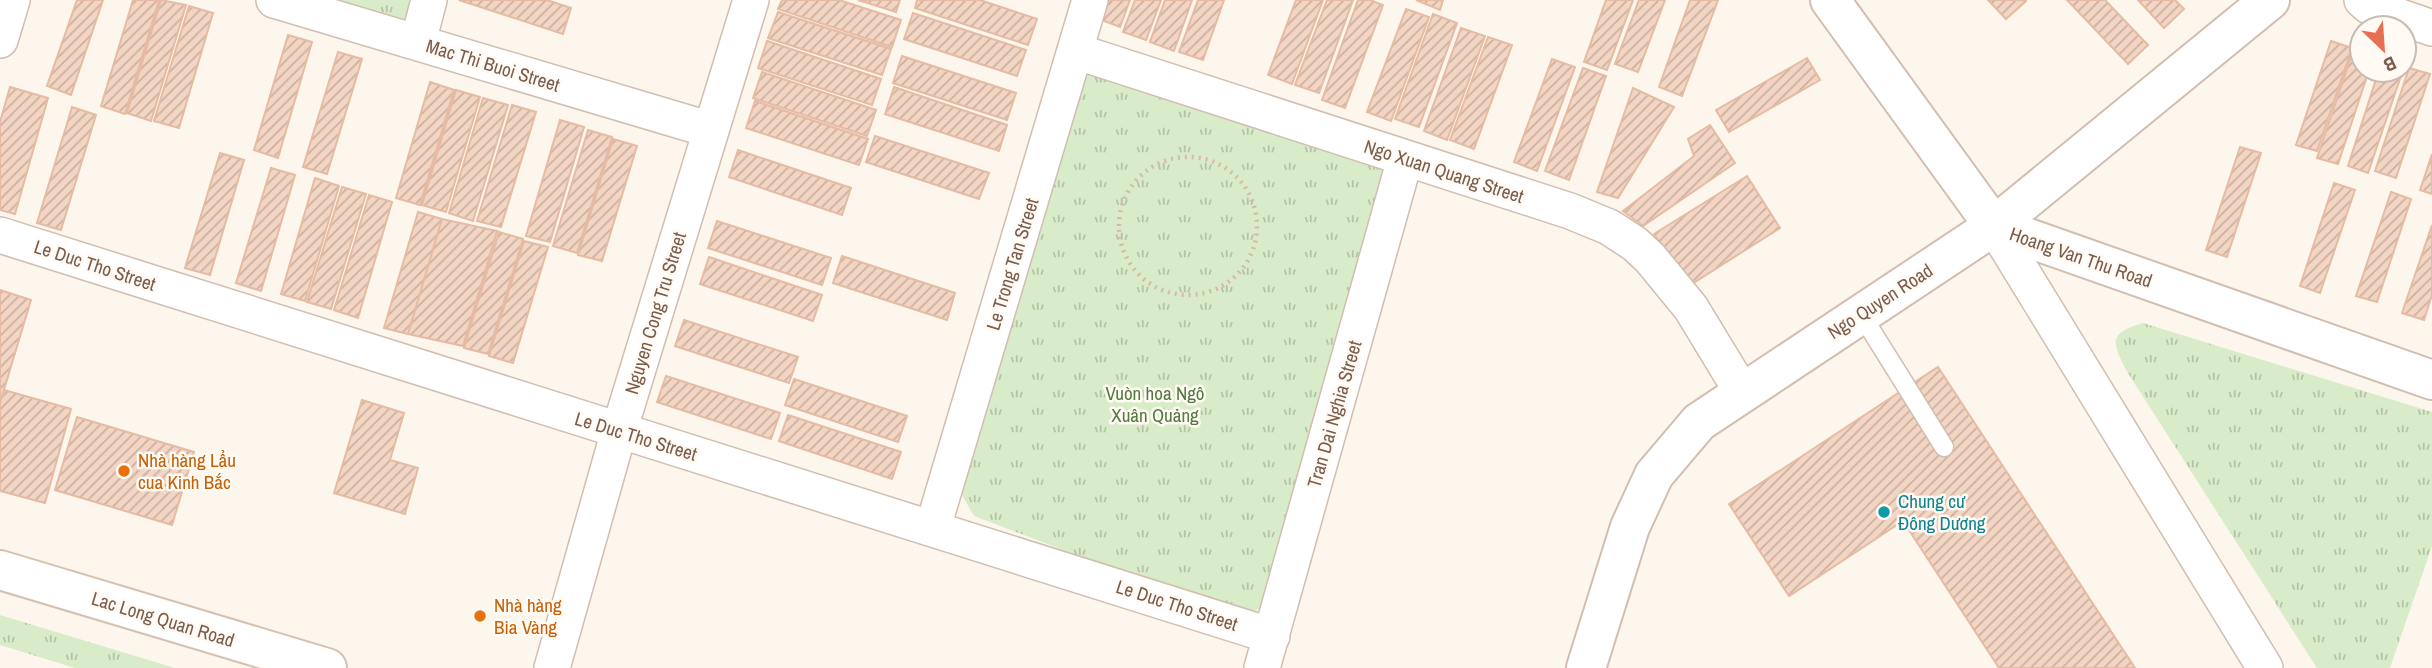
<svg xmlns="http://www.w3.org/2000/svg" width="2432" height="668" font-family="'Archivo Narrow',sans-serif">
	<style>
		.grass { fill: url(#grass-tufts) }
		.building { fill: url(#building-hatch); stroke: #e6bba3; stroke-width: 2 }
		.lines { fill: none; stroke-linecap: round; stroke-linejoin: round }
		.service-casing { stroke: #d1beb0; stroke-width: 21 }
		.minor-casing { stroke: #d1beb0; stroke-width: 38 }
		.tertiary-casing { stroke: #d1beb0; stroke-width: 42 }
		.secondary-casing { stroke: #d6c0b0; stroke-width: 42 }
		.path { stroke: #d9b8a5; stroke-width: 4.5; stroke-dasharray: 2 5; stroke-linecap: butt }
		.service { stroke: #fff; stroke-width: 18 }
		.minor { stroke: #fff; stroke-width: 35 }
		.tertiary { stroke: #fff; stroke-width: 38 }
		.secondary { stroke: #fff; stroke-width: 38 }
		.food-dot { fill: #e8710a; stroke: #fffaf3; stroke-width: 2.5 }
		.culture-dot { fill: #0f9aa8; stroke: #fffaf3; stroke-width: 2.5 }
		.labels { text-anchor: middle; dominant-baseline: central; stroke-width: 5; stroke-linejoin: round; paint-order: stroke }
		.street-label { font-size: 19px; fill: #7a5c4d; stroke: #fffaf3 }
		.park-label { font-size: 19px; fill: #537a41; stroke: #fffaf3 }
		.food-label { font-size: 19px; fill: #c56008; stroke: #fffaf3; text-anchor: start }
		.culture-label { font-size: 19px; fill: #0d838f; stroke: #fffaf3; text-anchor: start }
	</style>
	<defs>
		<pattern id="grass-tufts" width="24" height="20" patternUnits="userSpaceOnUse" patternTransform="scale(1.75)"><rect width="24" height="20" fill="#d8ecc9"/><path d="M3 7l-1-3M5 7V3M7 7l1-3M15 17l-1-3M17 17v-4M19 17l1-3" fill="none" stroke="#b4c2a5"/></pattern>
		<pattern id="building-hatch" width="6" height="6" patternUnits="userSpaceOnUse" patternTransform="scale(1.75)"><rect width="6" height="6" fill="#f3d5c3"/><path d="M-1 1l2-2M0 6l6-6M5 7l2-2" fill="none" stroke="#cab0a1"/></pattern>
	</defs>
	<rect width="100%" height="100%" fill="#fdf6ec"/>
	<path class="grass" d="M 293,0 L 422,0 L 416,21 L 392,30 Z
		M 1096,68 L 1379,164 L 1389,186 L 1272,604 L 1238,617 L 974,516 L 956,485 L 1076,78 Z
		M 2143,323 L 2432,412 L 2432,546 L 2390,668 L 2317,668 L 2126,370 C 2112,342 2108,333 2143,323 Z
		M 0,615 L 175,668 L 75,668 L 0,645 Z"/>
	<path class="building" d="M 77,0 L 103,0 L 71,95 L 47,86 Z
		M 133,0 L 159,0 L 125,114 L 101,106 Z
		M 161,0 L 186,5 L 151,121 L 127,113 Z
		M 459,0 L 547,0 L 571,8 L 563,34 Z
		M 782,0 L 839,0 L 901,20 L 892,47 L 778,9 Z
		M 858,0 L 900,0 L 896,12 Z
		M 917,0 L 980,0 L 1037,19 L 1028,45 L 915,8 Z
		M 1103,0 L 1130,0 L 1120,27 L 1096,18 Z
		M 1135,0 L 1161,0 L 1146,40 L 1123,32 Z
		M 1165,0 L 1192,0 L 1174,51 L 1150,42 Z
		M 1198,0 L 1224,0 L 1203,60 L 1179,52 Z
		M 1296,0 L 1323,0 L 1292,84 L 1268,75 Z
		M 1327,0 L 1353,0 L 1319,93 L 1295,85 Z
		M 1358,0 L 1370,0 L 1383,5 L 1345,108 L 1322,100 Z
		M 1416,0 L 1443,0 L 1440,10 Z
		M 1606,0 L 1633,0 L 1607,70 L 1584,62 Z
		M 1639,0 L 1665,0 L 1638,72 L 1615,64 Z
		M 1690,0 L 1718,0 L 1682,96 L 1659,87 Z
		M 1988,0 L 2026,0 L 2026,1 L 2006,19 Z
		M 2067,0 L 2105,0 L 2148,45 L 2128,64 Z
		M 2138,0 L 2175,0 L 2184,9 L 2164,28 Z
		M 189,6 L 213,13 L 179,128 L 154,121 Z
		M 1406,9 L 1429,17 L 1391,121 L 1367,112 Z
		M 778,12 L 891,49 L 882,75 L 768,38 Z
		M 913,13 L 1026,50 L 1017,76 L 904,39 Z
		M 1433,14 L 1457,23 L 1419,127 L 1395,119 Z
		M 1461,28 L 1485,36 L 1447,140 L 1424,131 Z
		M 288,35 L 312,42 L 278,158 L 254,150 Z
		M 1488,37 L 1512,45 L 1474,149 L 1450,140 Z
		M 767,41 L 881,79 L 872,105 L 758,68 Z
		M 2331,41 L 2352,48 L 2317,151 L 2296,145 Z
		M 338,52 L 362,59 L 327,174 L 303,167 Z
		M 2352,54 L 2362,58 L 2362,70 L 2369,70 L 2338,164 L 2317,158 Z
		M 902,56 L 1016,93 L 1007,120 L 893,83 Z
		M 1807,58 L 1820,80 L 1729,132 L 1716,110 Z
		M 1552,59 L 1575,67 L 1537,171 L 1514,162 Z
		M 1583,68 L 1606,76 L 1569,180 L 1545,171 Z
		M 2409,68 L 2430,74 L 2396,178 L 2375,171 Z
		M 2379,70 L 2403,70 L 2368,173 L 2348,166 Z
		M 762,72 L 876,110 L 867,136 L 753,98 Z
		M 430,82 L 454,90 L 420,205 L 396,198 Z
		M 10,87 L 48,98 L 15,214 L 0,210 L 0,122 Z
		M 894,87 L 1007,125 L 999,151 L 885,114 Z
		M 1633,88 L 1674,107 L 1618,198 L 1597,192 Z
		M 456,90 L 480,97 L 446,212 L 422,205 Z
		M 483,98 L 508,105 L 473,221 L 449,213 Z
		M 755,101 L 868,139 L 859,165 L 746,128 Z
		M 512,105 L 536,112 L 501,227 L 477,221 Z
		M 72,107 L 96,115 L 61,230 L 37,223 Z
		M 560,120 L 584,127 L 550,242 L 526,236 Z
		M 1710,125 L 1735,163 L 1643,226 L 1623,211 L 1694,156 L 1688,139 Z
		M 588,130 L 612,137 L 577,253 L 553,246 Z
		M 875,136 L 989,173 L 979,199 L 866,162 Z
		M 613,139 L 637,146 L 602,261 L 578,255 Z
		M 2240,147 L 2261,153 L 2227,257 L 2206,250 Z
		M 738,150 L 851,188 L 842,215 L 729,177 Z
		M 220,153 L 244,160 L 210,275 L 185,268 Z
		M 2432,154 L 2432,194 L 2420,190 Z
		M 271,168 L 295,175 L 261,291 L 236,283 Z
		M 1747,176 L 1780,228 L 1687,287 L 1654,234 Z
		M 315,178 L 339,186 L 305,301 L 281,294 Z
		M 2334,183 L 2355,190 L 2320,293 L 2300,286 Z
		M 342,187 L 366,194 L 331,309 L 307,302 Z
		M 2391,192 L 2411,199 L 2377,302 L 2356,296 Z
		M 369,195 L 392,202 L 358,318 L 334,310 Z
		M 418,212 L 442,219 L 408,334 L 384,328 Z
		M 442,219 L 497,231 L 463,346 L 408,334 Z
		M 717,221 L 831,258 L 822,285 L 708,248 Z
		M 2432,225 L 2432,295 L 2424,320 L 2402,313 Z
		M 499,232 L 523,239 L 488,354 L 464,348 Z
		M 524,241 L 548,247 L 513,363 L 489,356 Z
		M 842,256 L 955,293 L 947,320 L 833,283 Z
		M 709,257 L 822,295 L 813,321 L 700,284 Z
		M 0,290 L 31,300 L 0,403 Z
		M 684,320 L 798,357 L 789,383 L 675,346 Z
		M 1938,367 L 2135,668 L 1999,668 L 1903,521 L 1789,596 L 1729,504 Z
		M 666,376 L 780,413 L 771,439 L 657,402 Z
		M 794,379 L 907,416 L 898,442 L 785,405 Z
		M 4,390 L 71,409 L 45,503 L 0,491 L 0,403 Z
		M 362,400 L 404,413 L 390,460 L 418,468 L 405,514 L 334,493 Z
		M 788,415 L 901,452 L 892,479 L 779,441 Z
		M 77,417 L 194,452 L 172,525 L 55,490 Z"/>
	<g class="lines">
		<g class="service-casing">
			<path id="service" d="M 1861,314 L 1944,447"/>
		</g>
		<g class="minor-casing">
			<path id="minor" d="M 274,0 L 711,130
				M 2362,0 L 2369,6 L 2432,28
				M 0,40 L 12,0
				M 418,42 L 429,0
				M 1075,51 L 1570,211 L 1609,227 L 1635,244 L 1650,258 L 1691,308 L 1742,392
				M 1994,226 L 2265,668
				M 0,235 C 424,369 849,500 1272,636
				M 933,527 L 1090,0
				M 552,668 L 619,431 L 751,0
				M 1262,668 L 1405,159"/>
		</g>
		<g class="tertiary-casing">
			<path id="tertiary" d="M 1830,0 L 1994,226 L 2432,380
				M 1586,668 L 1630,527 L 1654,475 L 1699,422 L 1994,226 L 2270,0"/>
		</g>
		<g class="secondary-casing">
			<path id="secondary" d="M 0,570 L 327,668"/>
		</g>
		<path class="path" d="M1119 226a69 69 0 1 1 138 0a69 69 0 1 1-138 0Z"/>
		<use href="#service" class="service"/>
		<use href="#minor" class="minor"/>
		<use href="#tertiary" class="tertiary"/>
		<use href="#secondary" class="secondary"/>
	</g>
	<g class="food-dot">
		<circle cx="124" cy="471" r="7"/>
		<circle cx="480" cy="616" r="7"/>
	</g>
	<circle class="culture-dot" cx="1884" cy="512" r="7"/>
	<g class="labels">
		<g class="street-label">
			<text transform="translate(493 65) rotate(17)">Mac Thi Buoi Street</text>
			<text transform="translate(1444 171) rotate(18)">Ngo Xuan Quang Street</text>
			<text transform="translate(2081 257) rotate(19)">Hoang Van Thu Road</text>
			<text transform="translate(1012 264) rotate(-73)">Le Trong Tan Street</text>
			<text transform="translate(95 265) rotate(18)">Le Duc Tho Street</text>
			<text transform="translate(1880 301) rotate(-33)">Ngo Quyen Road</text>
			<text transform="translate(655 313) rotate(-73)">Nguyen Cong Tru Street</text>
			<text transform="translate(1334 414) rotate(-74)">Tran Dai Nghia Street</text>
			<text transform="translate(636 436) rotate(17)">Le Duc Tho Street</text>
			<text transform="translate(1177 605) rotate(18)">Le Duc Tho Street</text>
			<text transform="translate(163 619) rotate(17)">Lac Long Quan Road</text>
		</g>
		<g class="park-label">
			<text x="1155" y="393">Vuòn hoa Ngô<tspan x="1155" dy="22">Xuân Quảng</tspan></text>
		</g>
		<g class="food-label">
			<text x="138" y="460">Nhà hàng Lẩu<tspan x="138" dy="22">cua Kinh Bắc</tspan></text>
			<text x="494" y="605">Nhà hàng<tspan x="494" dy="22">Bia Vàng</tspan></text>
		</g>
		<g class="culture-label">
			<text x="1898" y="501">Chung cư<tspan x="1898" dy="22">Đông Dương</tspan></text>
		</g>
	</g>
	<g transform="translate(2383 49) rotate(155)"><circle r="33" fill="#fffaf3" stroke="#cabbb1" stroke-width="2"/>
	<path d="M0-5L12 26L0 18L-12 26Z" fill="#e76f51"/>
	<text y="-10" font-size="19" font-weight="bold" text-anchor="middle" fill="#7a5c4d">B</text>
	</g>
</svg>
